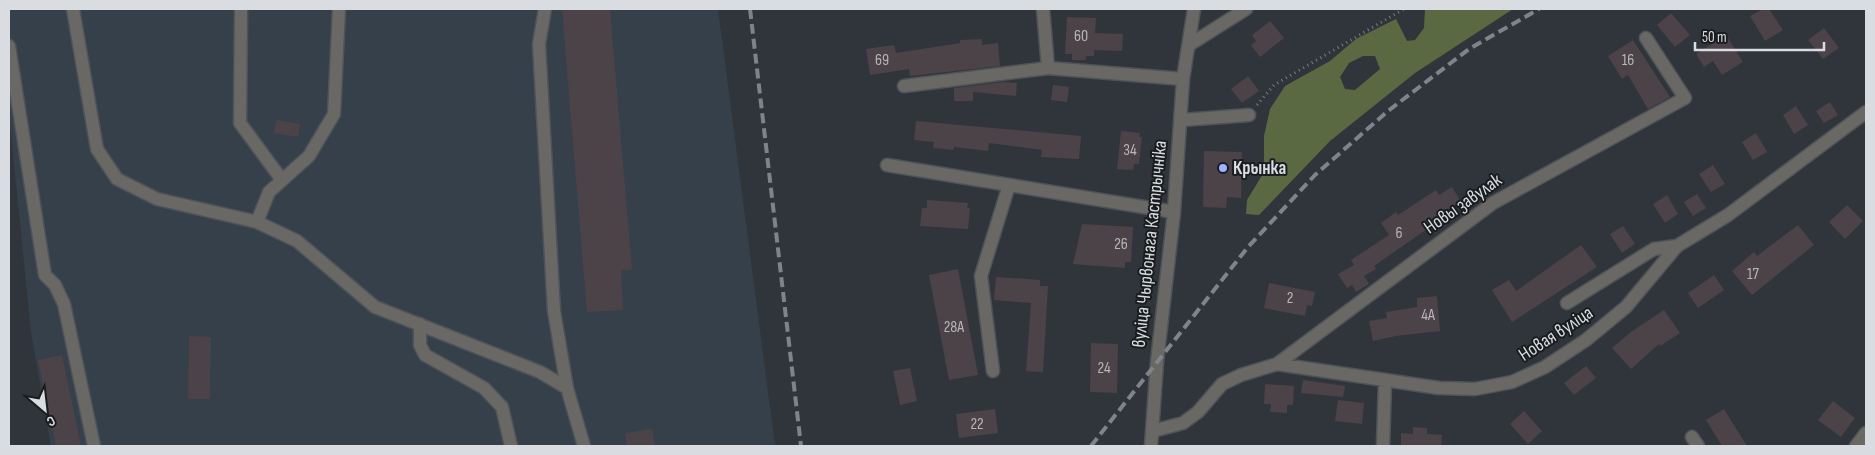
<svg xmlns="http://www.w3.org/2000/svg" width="1875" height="455" font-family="'Sofia Sans Condensed',sans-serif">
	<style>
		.built { fill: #35404a }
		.forest { fill: #5b6942; fill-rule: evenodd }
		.building { fill: #4b4347 }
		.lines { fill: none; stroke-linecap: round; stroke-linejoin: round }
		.minor-casing { stroke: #4e5359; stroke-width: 15 }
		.path { stroke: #787d82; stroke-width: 3; stroke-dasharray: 1 4; stroke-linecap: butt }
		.minor { stroke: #6a6864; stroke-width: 12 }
		.rail { stroke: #808489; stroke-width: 4; stroke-dasharray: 10 5; stroke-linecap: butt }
		.poi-dot { fill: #9cb4fd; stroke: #1a1d1f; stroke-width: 2 }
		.labels { text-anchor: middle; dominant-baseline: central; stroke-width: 4; stroke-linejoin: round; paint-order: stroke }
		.number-label { font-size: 16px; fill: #b6b6ba }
		.poi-label { font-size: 19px; font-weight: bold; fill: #d9dce0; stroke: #1a1d1f; text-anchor: start }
		.street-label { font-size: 19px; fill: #d9dce0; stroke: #1a1d1f }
	</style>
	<rect width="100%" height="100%" fill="#30353b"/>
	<path class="built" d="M 9,9 L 718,9 L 775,446 L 51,446 L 31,332 L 9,114 Z"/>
	<path class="forest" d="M 1425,9 L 1513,9 L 1415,73 L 1330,141 L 1259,215 L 1246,214 L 1247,200 L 1264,172 L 1264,136 L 1270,109 L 1285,86 L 1330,61 L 1356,39 L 1396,19 L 1407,41 L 1415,40 L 1424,28 ZM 1363,56 L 1375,56 L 1380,69 L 1355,90 L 1345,89 L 1340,77 L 1349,63 Z"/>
	<path class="building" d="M 562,9 L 610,9 L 632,270 L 621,270 L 623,310 L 587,312 Z
		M 1763,9 L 1769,9 L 1783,30 L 1765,41 L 1750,16 Z
		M 1671,13 L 1690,35 L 1675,47 L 1657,25 Z
		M 1067,17 L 1096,18 L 1095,33 L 1123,34 L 1122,51 L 1094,50 L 1094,56 L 1086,56 L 1086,60 L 1072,60 L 1072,54 L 1065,54 Z
		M 1270,21 L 1284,38 L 1260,57 L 1251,45 L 1256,41 L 1252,35 Z
		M 1824,28 L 1839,48 L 1823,59 L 1808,40 Z
		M 1726,35 L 1743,62 L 1722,75 L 1713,61 L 1704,67 L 1696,54 Z
		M 982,39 L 982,45 L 998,43 L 1000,66 L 910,76 L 909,69 L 870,75 L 866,49 L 894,45 L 896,53 L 960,43 L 960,40 Z
		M 1633,40 L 1670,97 L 1648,109 L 1628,75 L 1622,79 L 1608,56 Z
		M 1248,76 L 1259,91 L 1242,103 L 1231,89 Z
		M 1004,82 L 1017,83 L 1016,96 L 973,92 L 973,101 L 954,101 L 954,88 Z
		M 1053,85 L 1069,87 L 1067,102 L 1051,100 Z
		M 1830,102 L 1838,115 L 1824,123 L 1816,111 Z
		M 1796,106 L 1808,125 L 1794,134 L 1783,115 Z
		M 276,120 L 300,124 L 298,137 L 274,133 Z
		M 916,121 L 1081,136 L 1079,159 L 1041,157 L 1042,150 L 989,143 L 988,151 L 954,147 L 954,150 L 933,148 L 934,142 L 914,140 Z
		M 1121,131 L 1140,133 L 1139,137 L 1142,137 L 1139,164 L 1134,164 L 1133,170 L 1117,169 Z
		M 1756,133 L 1767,152 L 1753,160 L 1742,142 Z
		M 1204,151 L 1242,152 L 1241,198 L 1227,197 L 1226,208 L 1203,207 Z
		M 1713,165 L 1725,184 L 1711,192 L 1699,174 Z
		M 1452,187 L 1461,202 L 1448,209 L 1450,213 L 1374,266 L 1376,269 L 1364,276 L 1369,284 L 1356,292 L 1352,285 L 1347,288 L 1338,274 L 1354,265 L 1351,260 L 1389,235 L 1381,223 L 1396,212 L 1398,215 L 1436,190 L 1439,195 Z
		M 1697,194 L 1706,208 L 1693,216 L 1684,202 Z
		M 1667,195 L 1678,214 L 1665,223 L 1653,204 Z
		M 927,200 L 968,203 L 967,208 L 970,208 L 968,229 L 920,226 L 922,208 L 927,208 Z
		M 1847,205 L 1863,221 L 1845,239 L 1829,222 Z
		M 1082,224 L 1133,227 L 1131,262 L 1125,262 L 1125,268 L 1073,264 Z
		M 1798,225 L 1814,245 L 1752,295 L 1732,271 L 1754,252 L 1757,256 Z
		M 1623,226 L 1635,244 L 1622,253 L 1610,234 Z
		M 1581,245 L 1597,267 L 1512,322 L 1492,290 L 1509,280 L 1516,291 Z
		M 958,269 L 978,375 L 949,380 L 929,275 Z
		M 1714,275 L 1724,290 L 1698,308 L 1688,293 Z
		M 996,277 L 1040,280 L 1040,286 L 1048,286 L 1043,372 L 1026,371 L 1031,303 L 994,300 Z
		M 1269,283 L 1315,292 L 1312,306 L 1307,305 L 1305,316 L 1264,308 Z
		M 1437,296 L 1440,331 L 1396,336 L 1373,341 L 1369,321 L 1387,318 L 1386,312 L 1417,307 L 1417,298 Z
		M 1664,310 L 1680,333 L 1660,346 L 1659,344 L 1631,369 L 1612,348 L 1631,332 Z
		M 189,336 L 211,337 L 210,399 L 188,399 Z
		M 1091,343 L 1118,344 L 1117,393 L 1090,392 Z
		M 62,355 L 81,446 L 56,446 L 38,360 Z
		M 1586,366 L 1596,378 L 1574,395 L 1564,383 Z
		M 910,368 L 917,401 L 900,405 L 893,371 Z
		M 1303,380 L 1345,386 L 1343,397 L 1301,393 Z
		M 1265,384 L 1294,386 L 1293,405 L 1287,405 L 1287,413 L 1270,412 L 1271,404 L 1264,404 Z
		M 1338,400 L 1364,403 L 1362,424 L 1335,421 Z
		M 1833,401 L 1855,418 L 1841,437 L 1818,420 Z
		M 995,409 L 998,433 L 959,438 L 956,414 Z
		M 1724,409 L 1747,446 L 1722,446 L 1706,420 Z
		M 1524,411 L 1542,431 L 1528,444 L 1510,424 Z
		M 1413,427 L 1427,428 L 1427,434 L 1442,435 L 1441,446 L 1401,446 L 1401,433 L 1413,434 Z
		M 652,429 L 655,446 L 627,446 L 625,433 Z"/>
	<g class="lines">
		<g class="minor-casing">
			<path id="minor" d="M 73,9 L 97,149 L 117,179 L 157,199 L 257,222 L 297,241 L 375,307 L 540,372 L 567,388 L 584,446
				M 241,9 L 240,123 L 282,180
				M 545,9 L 539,44 L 554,311 L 567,388
				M 1043,9 L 1048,68
				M 1189,45 L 1246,9
				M 9,46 L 45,275 L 55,285 L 64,304 L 94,446
				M 904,86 L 1048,68 L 1183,79
				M 1182,120 L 1249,115
				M 887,165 L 1174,212
				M 257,222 L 269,192 L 309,156 L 334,114 L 339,9
				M 1567,303 L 1654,249 L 1677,246
				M 420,324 L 420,345 L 425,355 L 484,388 L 502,407 L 511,446
				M 1277,364 L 1493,203 L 1685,98 L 1646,38
				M 993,371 L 981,276 L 1009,185
				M 1153,431 L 1183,423 L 1198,412 L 1222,384 L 1241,375 L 1277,364 L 1439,388 L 1475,389 L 1512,382 L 1545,367 L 1586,340 L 1626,307 L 1677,246 L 1728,215 L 1866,112
				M 1692,437 L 1698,446
				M 1151,446 L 1157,362 L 1174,212 L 1183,79 L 1194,9
				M 1383,446 L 1385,382
				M 1856,446 L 1866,433"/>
		</g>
		<path class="path" d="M 1257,105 L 1274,85 L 1404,9"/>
		<use href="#minor" class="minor"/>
		<path class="rail" d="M 750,9 L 801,446
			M 1091,446 L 1248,247 L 1315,175 L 1388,111 L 1469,49 L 1539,9"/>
	</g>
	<circle class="poi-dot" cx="1223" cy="168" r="5"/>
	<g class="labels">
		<g class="number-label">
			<text x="1081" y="36">60</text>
			<text x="882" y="60">69</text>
			<text x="1628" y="60">16</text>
			<text x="1130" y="150">34</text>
			<text x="1399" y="233">6</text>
			<text x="1121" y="244">26</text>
			<text x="1753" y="274">17</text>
			<text x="1290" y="298">2</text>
			<text x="1428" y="315">4А</text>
			<text x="954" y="327">28А</text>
			<text x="1104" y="368">24</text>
			<text x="977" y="424">22</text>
		</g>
		<g class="poi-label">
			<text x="1233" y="168">Крынка</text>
		</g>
		<g class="street-label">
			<text transform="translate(1463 204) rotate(-35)">Новы завулак</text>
			<text transform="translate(1150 244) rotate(-84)">вуліца Чырвонага Кастрычніка</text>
			<text transform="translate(1556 334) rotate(-33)">Новая вуліца</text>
		</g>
	</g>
	<rect width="1875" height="455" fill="none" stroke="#d9dce0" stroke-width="20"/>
	<g transform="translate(45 410) rotate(152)" stroke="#1a1d1f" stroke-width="4" paint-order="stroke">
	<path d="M0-4L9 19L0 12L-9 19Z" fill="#d9dce0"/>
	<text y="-8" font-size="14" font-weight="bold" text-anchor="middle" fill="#d9dce0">С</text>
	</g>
	<path d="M1695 42v8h129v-8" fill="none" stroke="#d9dce0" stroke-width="2.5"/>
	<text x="1702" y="42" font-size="15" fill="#d9dce0" stroke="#1a1d1f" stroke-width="4" paint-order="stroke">50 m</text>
</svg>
